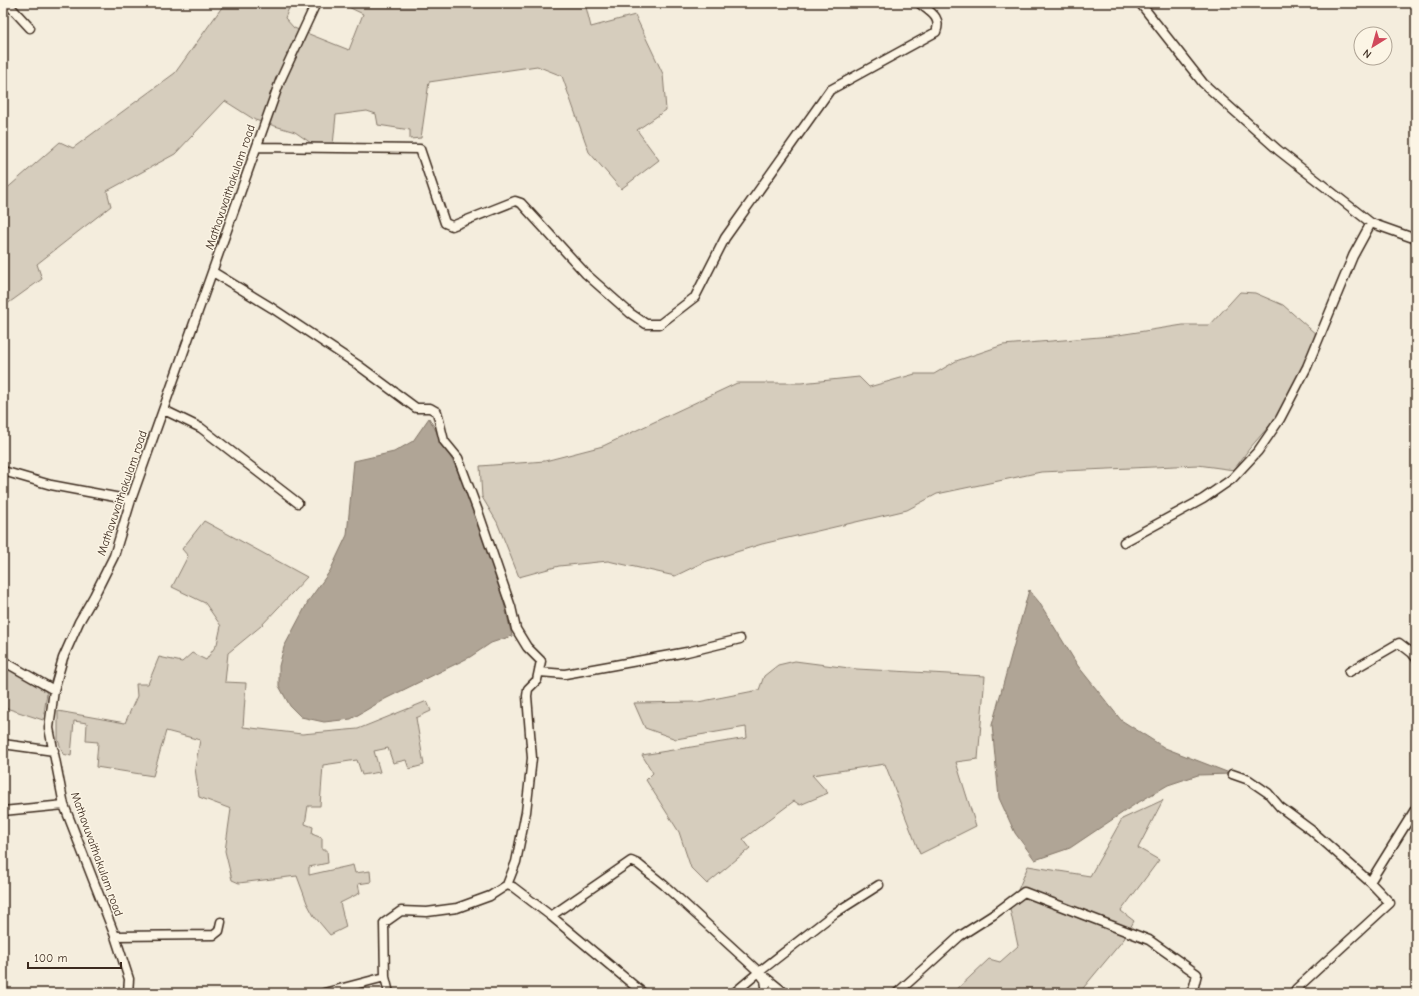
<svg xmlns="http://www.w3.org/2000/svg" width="1419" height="996" font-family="'Comic Neue',sans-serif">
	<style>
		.green { fill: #d6cdbd; stroke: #887c6e }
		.water { fill: #b0a596; stroke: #817466 }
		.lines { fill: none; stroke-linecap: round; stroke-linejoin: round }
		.minor-casing { stroke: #3b2a1e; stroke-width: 11 }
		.minor { stroke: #fcf5e5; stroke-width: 8 }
		.labels { text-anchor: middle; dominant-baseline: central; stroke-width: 3; stroke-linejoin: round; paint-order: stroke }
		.street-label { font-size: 12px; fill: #3b2a1e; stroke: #fcf5e5 }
	</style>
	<rect width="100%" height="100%" fill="#f4eddd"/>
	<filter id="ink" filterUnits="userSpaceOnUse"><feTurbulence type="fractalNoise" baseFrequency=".025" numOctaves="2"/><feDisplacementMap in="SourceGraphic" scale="8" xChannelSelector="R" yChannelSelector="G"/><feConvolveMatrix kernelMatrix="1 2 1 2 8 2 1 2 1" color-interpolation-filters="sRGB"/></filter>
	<g filter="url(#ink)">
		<path class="green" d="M 225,3 L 291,3 L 285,18 L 294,28 L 349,50 L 363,14 L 340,3 L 585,3 L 591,27 L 635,15 L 663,74 L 666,110 L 637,130 L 659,160 L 621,189 L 589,152 L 562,76 L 537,66 L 429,82 L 421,138 L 410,139 L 410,130 L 378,125 L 376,114 L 367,111 L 336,115 L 333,145 L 311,143 L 295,132 L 255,120 L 225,101 L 175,154 L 107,191 L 111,206 L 37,264 L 42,279 L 3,307 L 3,192 L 60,142 L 73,148 L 175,73 Z
			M 1240,292 L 1255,293 L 1283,305 L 1317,335 L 1305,365 L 1276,418 L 1249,449 L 1234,470 L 1198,465 L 1041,472 L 937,494 L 907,510 L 762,544 L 704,562 L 675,576 L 608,561 L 559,566 L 519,577 L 497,522 L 482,497 L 480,466 L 545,461 L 603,446 L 737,383 L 801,383 L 859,377 L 869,387 L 915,374 L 934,374 L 956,361 L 1003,345 L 1112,336 L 1183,325 L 1210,325 Z
			M 204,521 L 307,577 L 261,626 L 228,653 L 225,682 L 246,683 L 243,727 L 302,734 L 358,729 L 427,701 L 431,711 L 416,718 L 424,765 L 409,769 L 406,760 L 393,763 L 388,748 L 374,751 L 380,772 L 362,775 L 357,760 L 323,765 L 320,806 L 308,806 L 305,824 L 313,827 L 312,834 L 322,838 L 322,850 L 327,850 L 328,863 L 309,867 L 309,875 L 353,865 L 355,873 L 370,871 L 371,882 L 358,884 L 360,893 L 340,903 L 346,927 L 330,935 L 314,916 L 307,903 L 297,876 L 239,883 L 232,880 L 225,851 L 231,809 L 199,797 L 195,768 L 200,740 L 166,731 L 153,776 L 96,767 L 98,742 L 86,741 L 87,723 L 74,721 L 71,756 L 63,754 L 58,740 L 58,711 L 125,723 L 137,696 L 136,684 L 148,684 L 159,657 L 182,662 L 192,653 L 206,660 L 217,644 L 221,626 L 205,603 L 172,587 L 188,556 L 182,549 Z
			M 795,661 L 857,669 L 985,676 L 978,759 L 956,762 L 976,826 L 920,854 L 885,764 L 812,775 L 828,793 L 800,805 L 794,801 L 743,839 L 750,848 L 707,884 L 691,868 L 679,832 L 646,780 L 653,773 L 642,755 L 747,738 L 746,727 L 676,739 L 645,728 L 634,703 L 698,702 L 759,690 L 764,676 L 778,665 Z
			M 3,665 L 39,686 L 47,693 L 43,720 L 3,707 Z
			M 1163,800 L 1138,848 L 1159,860 L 1121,911 L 1134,921 L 1124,939 L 1079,993 L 955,993 L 954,992 L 989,959 L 1000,962 L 1018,946 L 1010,909 L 1028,866 L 1090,876 L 1122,819 Z"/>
		<path class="water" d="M 429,418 L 457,469 L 477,519 L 498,579 L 512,636 L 491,643 L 470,657 L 385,699 L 351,719 L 324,722 L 301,717 L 290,706 L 279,686 L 279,666 L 284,647 L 309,600 L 330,571 L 347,535 L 354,461 L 394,452 L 413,441 Z
			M 1029,590 L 1039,602 L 1078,666 L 1121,720 L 1165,748 L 1232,774 L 1198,775 L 1168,785 L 1134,805 L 1070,848 L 1035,860 L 1015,833 L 999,798 L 992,725 Z"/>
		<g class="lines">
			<g class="minor-casing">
				<path id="minor" d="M 7,3 L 30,28
					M 1140,3 L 1203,83 L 1278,150 L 1371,223 L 1416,239
					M 257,147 L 420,149 L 445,223 L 452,226 L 515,201 L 521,203 L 586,274 L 630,313 L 646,324 L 660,324 L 695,297 L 725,238 L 830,90 L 936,32 C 942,17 930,12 919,3
					M 213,272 L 272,308 L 358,365 L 416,408 L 430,408 L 437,412 L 444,441 L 458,458 L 479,514 L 511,607 L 516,629 L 527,647 L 541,661 L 537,680 L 528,689 L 527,696 L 532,758 L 526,812 L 516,862 L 507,885
					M 164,410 L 201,428 L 298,503
					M 3,471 L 51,485 L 131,500
					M 1124,542 L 1203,499 L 1232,479 L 1258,451 L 1280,419 L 1307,367 L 1353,256 L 1371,223
					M 3,661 L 54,690
					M 539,672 L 565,674 L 687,652 L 740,639
					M 1349,672 L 1399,643 L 1412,653 L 1416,658
					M 3,744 L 54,751
					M 1232,774 L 1249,780 L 1268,793 L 1280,807 L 1311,830 L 1370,882
					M 3,811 L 64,805
					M 551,916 L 631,861 L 638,864 L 664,885 L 759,972 L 765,980 L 767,993
					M 115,936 L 214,935 L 219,931 L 221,922
					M 759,972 L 835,913 L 879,885
					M 385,977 L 384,923 L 401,911 L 427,912 L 457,908 L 490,896 L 507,885 L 513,887 L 551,916 L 643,993
					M 128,993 L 129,979 L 115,936 L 64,805 L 49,728 L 54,690 L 63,658 L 79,622 L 94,596 L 114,556 L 131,500 L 280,81 L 316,3
					M 324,993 L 385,977 L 389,993
					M 734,993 L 759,972 L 785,993
					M 897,993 L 960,936 L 993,915 L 1024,892 L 1149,940 L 1197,974 L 1194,986 L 1190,993
					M 1299,993 L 1296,989 L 1390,903 L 1370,882 L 1416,808"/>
			</g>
			<use href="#minor" class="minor"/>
		</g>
	</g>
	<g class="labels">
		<g class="street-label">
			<text transform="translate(230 187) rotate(-71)">Mathavuvaithakulam road</text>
			<text transform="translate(122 493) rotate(-71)">Mathavuvaithakulam road</text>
			<text transform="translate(97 854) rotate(70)">Mathavuvaithakulam road</text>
		</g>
	</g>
	<rect width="1419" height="996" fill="none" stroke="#fcf5e5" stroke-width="16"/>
	<rect x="8" y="8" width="1403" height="980" fill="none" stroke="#3b2a1e" stroke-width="1.5" filter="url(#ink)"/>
	<g transform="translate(1373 46) rotate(217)"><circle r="19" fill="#fcf5e5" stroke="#afa495"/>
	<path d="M0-3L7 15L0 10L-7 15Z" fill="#d1495b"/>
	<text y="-6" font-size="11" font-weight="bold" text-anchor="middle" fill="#3b2a1e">N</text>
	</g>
	<path d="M28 962v6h93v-6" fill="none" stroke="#3b2a1e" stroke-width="2"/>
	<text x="34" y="962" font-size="12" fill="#3b2a1e" stroke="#fcf5e5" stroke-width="3" paint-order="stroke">100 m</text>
</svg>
